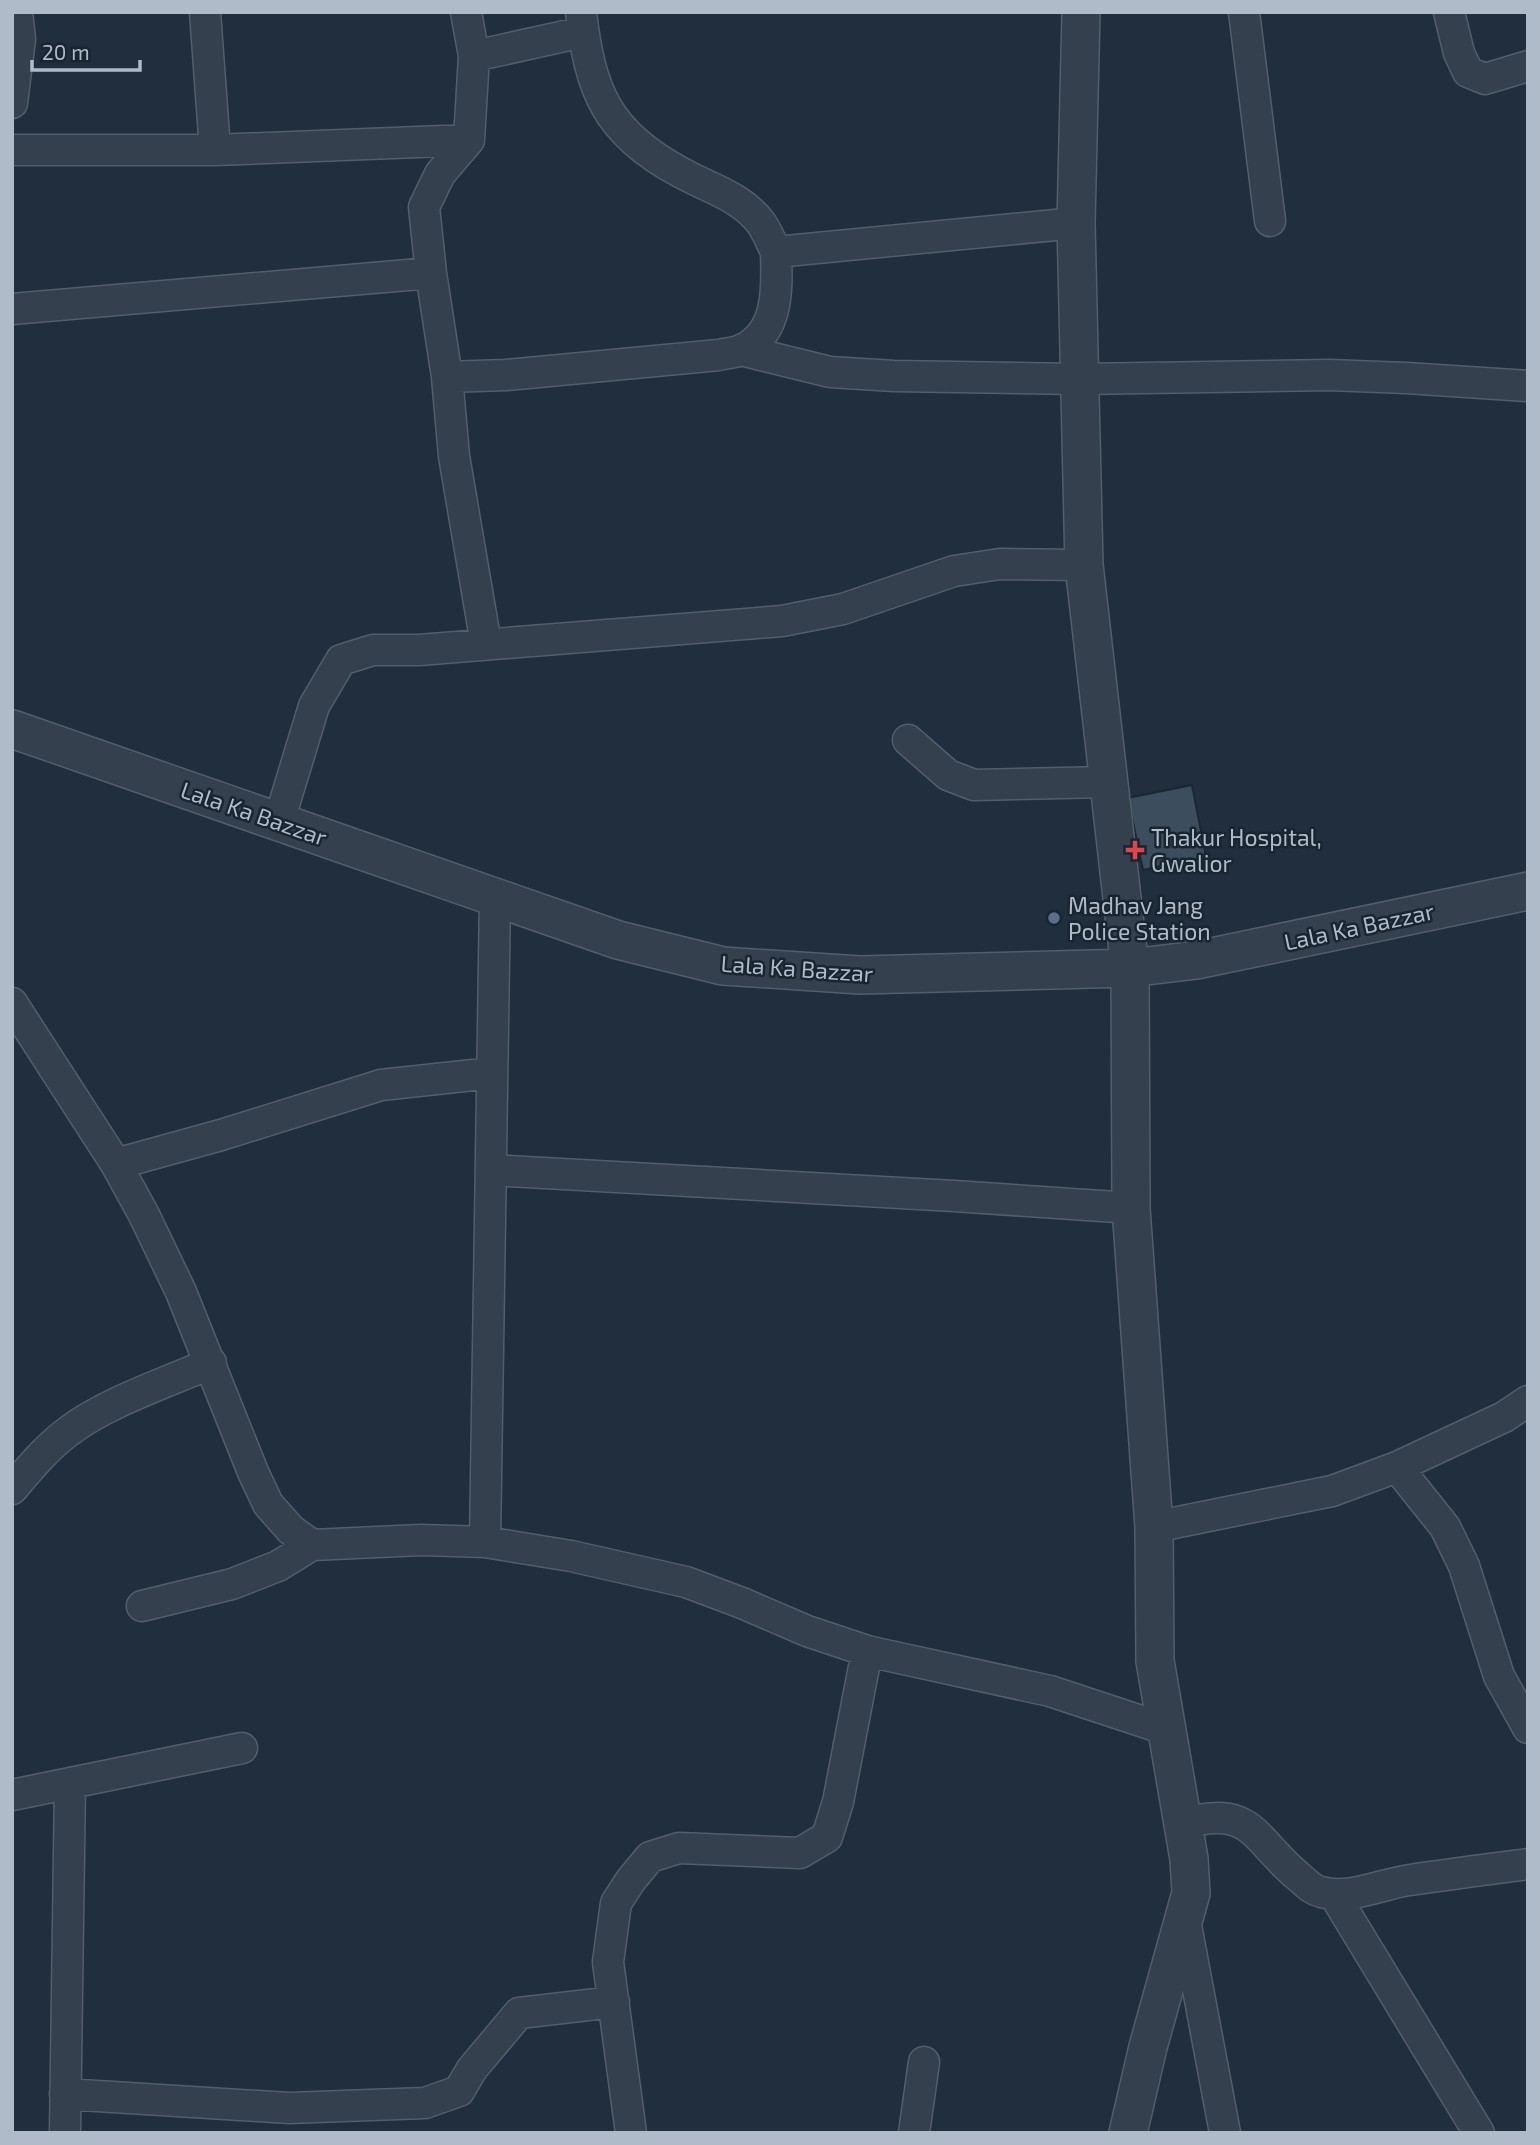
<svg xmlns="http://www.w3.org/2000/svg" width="1540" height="2145" font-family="'Exo 2',sans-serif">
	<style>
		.building { fill: #3c4d5d; stroke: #1b2733; stroke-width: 2 }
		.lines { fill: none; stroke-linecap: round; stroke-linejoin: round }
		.minor-casing { stroke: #525e6b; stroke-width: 33 }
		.tertiary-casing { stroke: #525e6b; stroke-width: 40 }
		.minor { stroke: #34404d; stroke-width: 30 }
		.tertiary { stroke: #34404d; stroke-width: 37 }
		.health-dot { fill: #e0444e; stroke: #192531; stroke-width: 2.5 }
		.service-dot { fill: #5c6f8a; stroke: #192531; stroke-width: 2.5 }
		.labels { text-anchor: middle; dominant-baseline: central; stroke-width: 5; stroke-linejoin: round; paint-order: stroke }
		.street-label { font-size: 23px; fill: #afbbc9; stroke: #192531 }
		.poi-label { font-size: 23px; fill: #afbbc9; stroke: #192531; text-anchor: start }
	</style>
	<rect width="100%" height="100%" fill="#202e3d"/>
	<path class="building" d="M 1192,785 L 1206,857 L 1143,870 L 1128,798 Z"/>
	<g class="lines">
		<g class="minor-casing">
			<path id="minor" d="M 205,12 L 215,150
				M 466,12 L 474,56 L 469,140 L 440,174 L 424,207 L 431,273 L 447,377 L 454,456 L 486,644
				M 581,12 C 590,91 607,133 680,172 C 708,188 741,196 761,223 C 767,231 771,242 776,252
				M 1244,12 L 1270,221
				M 1449,12 L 1459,53 L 1468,72 L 1485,79 L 1528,66
				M 474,56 L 583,32
				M 12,103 L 20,39 L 17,12
				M 12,150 L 215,150 L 469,140
				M 12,309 L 431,273
				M 741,350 L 830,372 L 894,376 L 1080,379 L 1329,375 L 1406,378 L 1528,386
				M 447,377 L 506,375 L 719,355 C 726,353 735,353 741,350 C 780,333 777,287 776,252 L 1076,223
				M 908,740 L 948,775 L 974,785 L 1107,782
				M 279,821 L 314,706 L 341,660 L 373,650 L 419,650 L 782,621 L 843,609 L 954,571 L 1000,564 L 1084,565
				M 12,1003 L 116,1164 L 144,1215 L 181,1292 L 253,1472 L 268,1504 L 291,1530 L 312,1545 L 421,1540 L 485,1542 L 571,1556 L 686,1582 L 742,1603 L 807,1631 L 867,1651 L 1050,1691 L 1165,1729
				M 116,1164 L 221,1135 L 381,1085 L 492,1073
				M 491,1170 L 954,1196 L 1131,1208
				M 1397,1467 L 1445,1527 L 1464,1566 L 1499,1676 L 1528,1728
				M 12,1489 C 29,1469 47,1447 69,1431 C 105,1403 168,1382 211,1363
				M 1154,1527 L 1332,1491 L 1397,1467 L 1504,1417 L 1528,1401
				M 485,1542 L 495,897
				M 142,1606 L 232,1584 L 278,1566 L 312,1545
				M 12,1795 L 242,1748
				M 1182,1824 C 1254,1803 1253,1840 1299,1877 C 1306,1883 1312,1890 1321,1892 C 1350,1900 1381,1884 1410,1880 C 1449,1874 1489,1869 1528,1864
				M 1335,1896 L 1479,2133
				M 1185,1920 L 1225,2133
				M 65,2094 L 289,2108 L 425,2103 L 459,2091 L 472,2069 L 519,2013 L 614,2002
				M 65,2133 L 70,1783
				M 631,2133 L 608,1962 L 616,1903 L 631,1880 L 650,1857 L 679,1848 L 800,1853 L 827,1837 L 838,1802 L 867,1651
				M 914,2133 L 924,2062"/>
		</g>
		<g class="tertiary-casing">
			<path id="tertiary" d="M 1081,12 L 1076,223 L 1084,565 L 1130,968 L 1131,1208 L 1154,1527 L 1155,1661 L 1189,1859 L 1191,1893 L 1148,2047 L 1128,2133
				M 12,729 L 618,940 L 723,966 L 860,975 L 1130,968 L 1197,960 L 1528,891"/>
		</g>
		<use href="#minor" class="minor"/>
		<use href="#tertiary" class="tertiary"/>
	</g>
	<path class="health-dot" d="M1131.5 839.5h7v7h7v7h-7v7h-7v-7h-7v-7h7z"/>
	<circle class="service-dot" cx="1054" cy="918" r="7"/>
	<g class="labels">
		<g class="street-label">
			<text transform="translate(254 813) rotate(19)">Lala Ka Bazzar</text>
			<text transform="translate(1359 926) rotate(-12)">Lala Ka Bazzar</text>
			<text transform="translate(797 968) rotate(4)">Lala Ka Bazzar</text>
		</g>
		<g class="poi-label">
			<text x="1151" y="837">Thakur Hospital,<tspan x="1151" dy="26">Gwalior</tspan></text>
			<text x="1068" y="905">Madhav Jang<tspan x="1068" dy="26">Police Station</tspan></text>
		</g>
	</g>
	<rect width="1540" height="2145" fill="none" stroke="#afbbc9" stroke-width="28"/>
	<path d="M32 60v10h108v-10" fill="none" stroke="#afbbc9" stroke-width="3.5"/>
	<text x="42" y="60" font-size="21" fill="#afbbc9" stroke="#192531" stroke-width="5" paint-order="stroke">20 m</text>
</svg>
